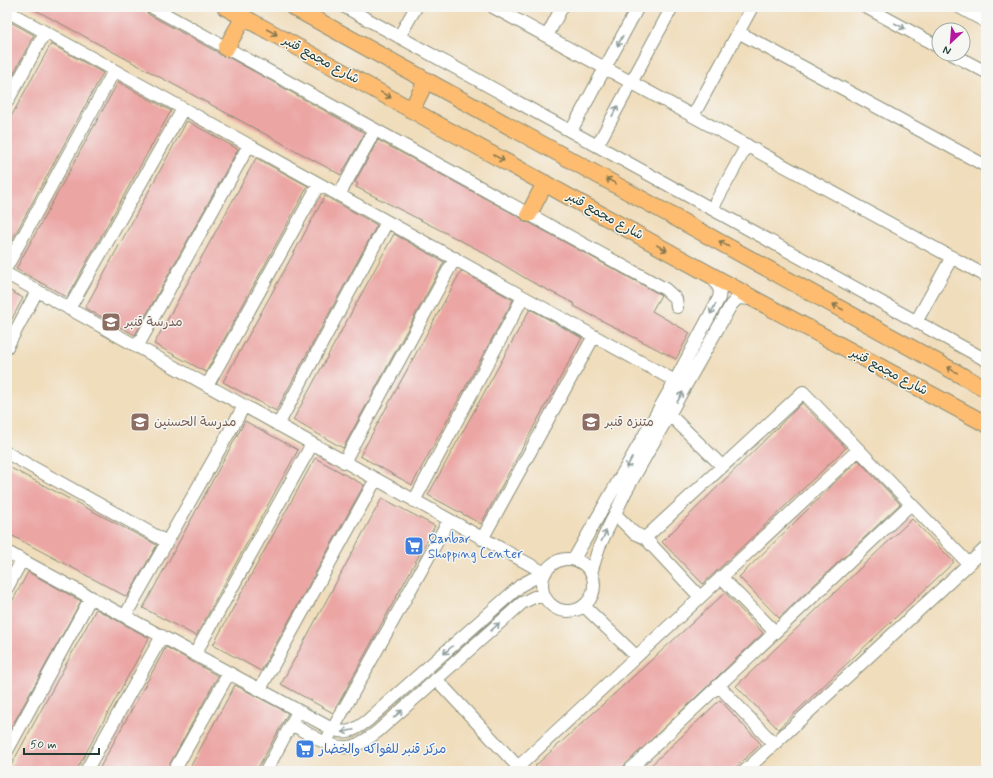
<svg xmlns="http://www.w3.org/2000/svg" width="993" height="778" font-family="Mynerve,'Playpen Sans Arabic',sans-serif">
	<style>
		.building { fill: #eba6a4 }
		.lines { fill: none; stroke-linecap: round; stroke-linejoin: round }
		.minor-casing { stroke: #888d78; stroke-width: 14 }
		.major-casing { stroke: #888d78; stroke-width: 18 }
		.minor { stroke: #fff; stroke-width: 12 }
		.major { stroke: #fdbc6f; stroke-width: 16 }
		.oneway { stroke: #8f9e9a }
		.oneway2 { stroke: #83764f }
		.labels { text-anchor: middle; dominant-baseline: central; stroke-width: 3; stroke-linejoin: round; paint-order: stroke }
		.street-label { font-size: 13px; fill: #1f3d34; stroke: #f6f6f2 }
		.education-label { font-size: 13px; fill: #785e54; stroke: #f6f6f2; text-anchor: start }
		.shop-label { font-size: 13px; fill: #366cbe; stroke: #f6f6f2; text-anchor: start }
	</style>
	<rect width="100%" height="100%" fill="#f6f6f2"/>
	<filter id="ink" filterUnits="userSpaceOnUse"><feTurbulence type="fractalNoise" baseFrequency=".025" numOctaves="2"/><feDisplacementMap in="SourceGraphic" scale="8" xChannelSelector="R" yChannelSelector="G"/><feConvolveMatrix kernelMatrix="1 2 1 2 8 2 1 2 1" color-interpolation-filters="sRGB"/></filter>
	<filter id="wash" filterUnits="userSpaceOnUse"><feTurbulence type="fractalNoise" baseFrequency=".012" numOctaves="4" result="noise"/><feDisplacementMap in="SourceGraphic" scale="16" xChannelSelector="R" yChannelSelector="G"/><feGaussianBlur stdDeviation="0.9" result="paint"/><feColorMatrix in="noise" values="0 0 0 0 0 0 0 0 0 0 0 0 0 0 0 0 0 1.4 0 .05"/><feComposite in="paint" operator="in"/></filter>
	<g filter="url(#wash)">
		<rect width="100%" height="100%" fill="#f0ddbc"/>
		<g id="blocks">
			<path class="building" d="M 30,7 L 141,7 L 148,14 L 217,52 L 222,56 L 228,57 L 365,133 L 341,175 Z
				M 7,20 L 34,35 L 7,86 Z
				M 51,44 L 103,73 L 7,249 L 7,124 Z
				M 118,82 L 171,111 L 67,297 L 16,269 Z
				M 187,121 L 238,149 L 135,335 L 85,308 Z
				M 378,140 L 521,218 L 524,222 L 530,223 L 661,295 L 652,311 L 690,333 L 676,359 L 574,306 L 575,304 L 530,281 L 477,249 L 356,187 L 358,184 L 355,182 Z
				M 256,158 L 308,186 L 206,372 L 154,344 Z
				M 325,196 L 377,225 L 276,411 L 223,382 Z
				M 394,234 L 444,262 L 343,448 L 293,420 Z
				M 461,271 L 513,300 L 412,485 L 360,456 Z
				M 7,289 L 23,298 L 7,328 Z
				M 530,309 L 582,338 L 481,524 L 428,495 Z
				M 802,403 L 846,448 L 703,584 L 662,542 Z
				M 245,421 L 298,450 L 196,636 L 143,608 Z
				M 315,458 L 364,485 L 261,671 L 213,645 Z
				M 858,460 L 900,504 L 779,618 L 739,577 Z
				M 7,466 L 157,545 L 127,597 L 7,533 Z
				M 382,498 L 435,526 L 333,713 L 281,684 Z
				M 912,519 L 954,562 L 778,729 L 736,686 Z
				M 28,572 L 81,601 L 7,735 L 7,611 Z
				M 725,593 L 763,633 L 619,771 L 540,771 L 535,766 Z
				M 96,609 L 149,638 L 99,729 L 76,771 L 8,771 Z
				M 166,647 L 218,676 L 166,771 L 98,771 Z
				M 235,685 L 288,713 L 274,739 L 256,771 L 188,771 Z
				M 720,700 L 761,744 L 732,771 L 645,771 Z"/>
		</g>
	</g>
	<g filter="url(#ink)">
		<use href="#blocks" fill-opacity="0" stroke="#888d78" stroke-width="1"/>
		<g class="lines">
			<g class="minor-casing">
				<path id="minor" d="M 152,7 L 665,289 L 676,299 L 677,307
					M 345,7 L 986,360
					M 493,7 L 986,276
					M 866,7 L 939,47
					M 959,7 L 986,22
					M 7,11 L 675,381
					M 738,32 L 986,166
					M 547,36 L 562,7
					M 399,37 L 416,7
					M 952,54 L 986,72
					M 7,102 L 45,32
					M 693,116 L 752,7
					M 571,131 L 638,7
					M 597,146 L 672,7
					M 339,195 L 375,130
					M 712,209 L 747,145
					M 7,266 L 114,71
					M 7,274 L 545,573
					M 69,309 L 183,109
					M 916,322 L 952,257
					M 7,347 L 37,291
					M 137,347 L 249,145
					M 207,386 L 319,184
					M 670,415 L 722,466
					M 278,425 L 387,222
					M 7,453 L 167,542
					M 344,462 L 455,258
					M 414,501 L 523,297
					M 615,514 L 634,533 L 645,538 L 700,597
					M 645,538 L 803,392 L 968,563
					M 482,539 L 594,336
					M 7,552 L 332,729 C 347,735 355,730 367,721 L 521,585 L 532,579 L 544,575
					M 574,559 L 675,381 L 719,298 L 720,290 L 712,276
					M542 585a26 26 0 1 1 52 0a26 26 0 1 1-52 0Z
					M 591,573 L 599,547 L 626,491 L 731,305 L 738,298 L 752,299
					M 721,577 L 775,632
					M 7,588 L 22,560
					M 584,606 L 636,656
					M 125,616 L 244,406
					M 195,654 L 312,444
					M 436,679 L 522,771
					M 718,685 L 774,744
					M 260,689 L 376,479
					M 291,724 C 309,733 335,754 356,745 C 364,742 371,736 377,732 L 522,603 L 534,597 L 545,597
					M 329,736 L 449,520
					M 7,751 L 91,597
					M 518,767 L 858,450
					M 86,771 L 162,636
					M 174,771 L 229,673
					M 266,771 L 295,717
					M 628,771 L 911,504
					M 745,771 L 986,548"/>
			</g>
			<g class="major-casing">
				<path id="major" d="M 225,7 L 756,300 L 986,424
					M 293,7 L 986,389
					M 226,48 L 244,17
					M 412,109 L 426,81
					M 529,214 L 545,183"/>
			</g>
			<use href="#minor" class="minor"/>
			<use href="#major" class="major"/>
		</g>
		<defs><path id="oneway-shaft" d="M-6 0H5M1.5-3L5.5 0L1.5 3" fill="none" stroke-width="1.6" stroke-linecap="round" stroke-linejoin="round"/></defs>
		<g class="oneway">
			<use href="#oneway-shaft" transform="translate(900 26) rotate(28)"/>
			<use href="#oneway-shaft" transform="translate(620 41) rotate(118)"/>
			<use href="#oneway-shaft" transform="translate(615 111) rotate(-61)"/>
			<use href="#oneway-shaft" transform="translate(713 309) rotate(118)"/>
			<use href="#oneway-shaft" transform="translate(680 397) rotate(-61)"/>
			<use href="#oneway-shaft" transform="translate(629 463) rotate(119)"/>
			<use href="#oneway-shaft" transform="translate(604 536) rotate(-64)"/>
			<use href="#oneway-shaft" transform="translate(495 627) rotate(-42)"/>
			<use href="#oneway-shaft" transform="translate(448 650) rotate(138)"/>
			<use href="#oneway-shaft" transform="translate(398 714) rotate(-41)"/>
			<use href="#oneway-shaft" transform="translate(348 731) rotate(168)"/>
		</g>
		<g class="oneway2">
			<use href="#oneway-shaft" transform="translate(272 32) rotate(29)"/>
			<use href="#oneway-shaft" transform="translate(386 95) rotate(29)"/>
			<use href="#oneway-shaft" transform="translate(499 158) rotate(29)"/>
			<use href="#oneway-shaft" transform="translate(611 181) rotate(-151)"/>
			<use href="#oneway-shaft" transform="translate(724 244) rotate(-151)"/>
			<use href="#oneway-shaft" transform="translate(662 248) rotate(29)"/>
			<use href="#oneway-shaft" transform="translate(838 307) rotate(-151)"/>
			<use href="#oneway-shaft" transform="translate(952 370) rotate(-151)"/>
		</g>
	</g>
	<defs>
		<g id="school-square" transform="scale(1)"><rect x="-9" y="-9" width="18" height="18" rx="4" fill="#8d6e63" stroke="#f6f6f2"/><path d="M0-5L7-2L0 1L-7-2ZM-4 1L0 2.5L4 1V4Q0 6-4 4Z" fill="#fff"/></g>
		<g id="supermarket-square" transform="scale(1)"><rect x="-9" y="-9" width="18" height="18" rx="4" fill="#3f7fe0" stroke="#f6f6f2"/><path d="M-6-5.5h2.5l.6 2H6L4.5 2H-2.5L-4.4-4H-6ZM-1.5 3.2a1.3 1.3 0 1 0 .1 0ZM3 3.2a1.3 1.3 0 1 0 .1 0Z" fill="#fff"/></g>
	</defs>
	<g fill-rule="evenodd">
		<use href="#school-square" x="111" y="322"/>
		<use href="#school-square" x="140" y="422"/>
		<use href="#school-square" x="591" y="422"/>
		<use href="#supermarket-square" x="414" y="546"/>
		<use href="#supermarket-square" x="305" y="749"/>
	</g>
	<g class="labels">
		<g class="street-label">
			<text transform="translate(321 60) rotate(29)">شارع مجمع قنبر</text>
			<text transform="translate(605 216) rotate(29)">شارع مجمع قنبر</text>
			<text transform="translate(889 372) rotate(28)">شارع مجمع قنبر</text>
		</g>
		<g class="education-label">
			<text x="125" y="322">مدرسة قنبر</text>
			<text x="154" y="422">مدرسة الحسنين</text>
			<text x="605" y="422">متنزه قنبر</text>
		</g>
		<g class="shop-label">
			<text x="428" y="539">Qanbar<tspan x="428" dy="15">Shopping Center</tspan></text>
			<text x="319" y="749">مركز قنبر للفواكه والخضار</text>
		</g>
	</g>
	<rect width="993" height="778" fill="none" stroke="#f6f6f2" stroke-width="24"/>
	<g transform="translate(951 42) rotate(206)"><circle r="19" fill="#f6f6f2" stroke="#a0aca6"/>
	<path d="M0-3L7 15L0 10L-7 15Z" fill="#b5179e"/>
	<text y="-6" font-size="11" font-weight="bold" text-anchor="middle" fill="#1f3d34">N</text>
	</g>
	<path d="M24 748v6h75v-6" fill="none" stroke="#1f3d34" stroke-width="2"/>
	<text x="30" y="748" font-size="12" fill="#1f3d34" stroke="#f6f6f2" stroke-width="3" paint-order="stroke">50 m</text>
</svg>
